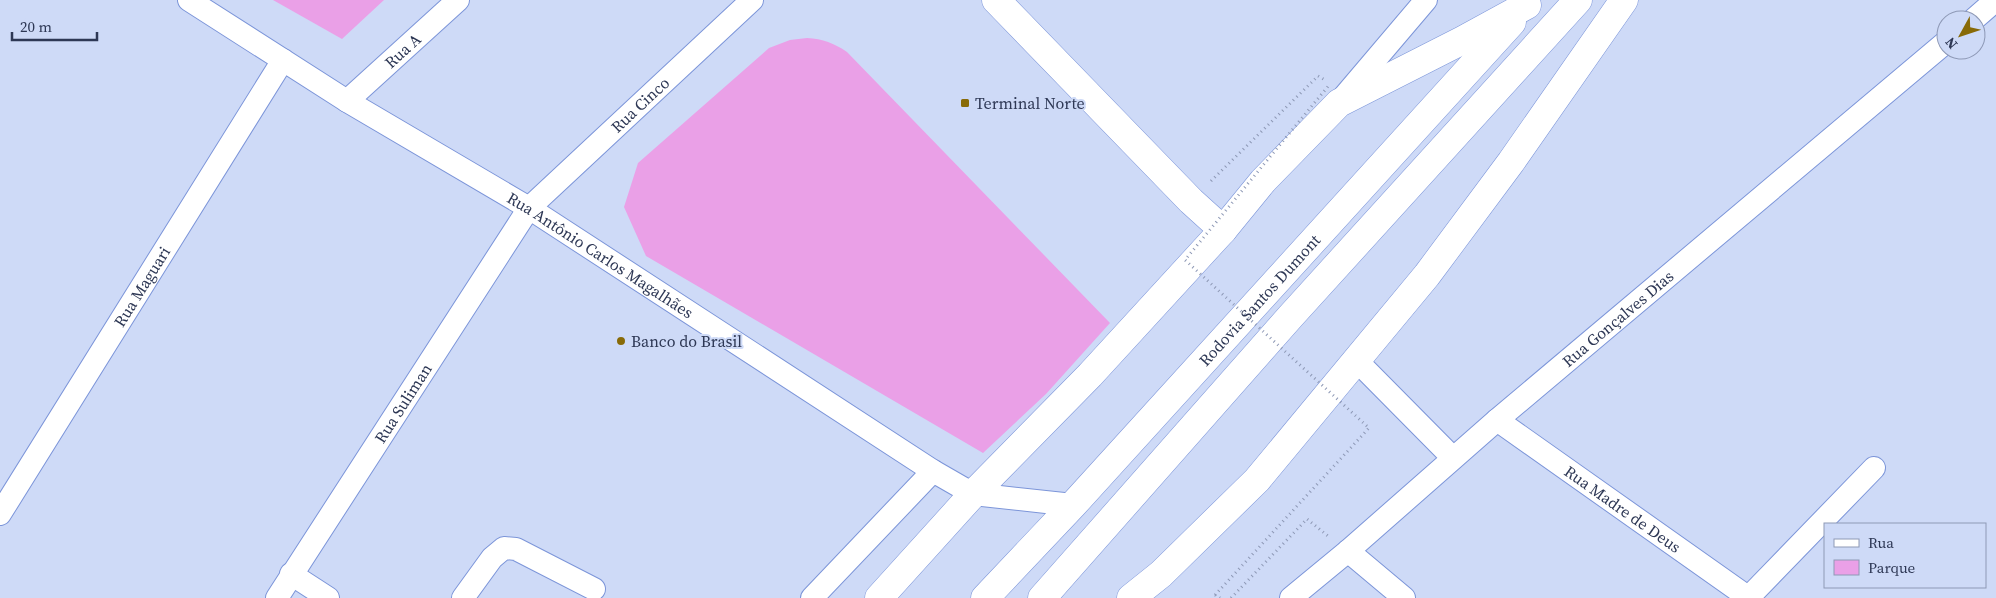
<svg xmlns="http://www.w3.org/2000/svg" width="1996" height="598" font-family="'Source Serif 4',serif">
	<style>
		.green { fill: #eaa0e7 }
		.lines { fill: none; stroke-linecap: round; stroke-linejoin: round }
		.street-casing { stroke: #7c95d9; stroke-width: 24 }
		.secondary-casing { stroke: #7c95d9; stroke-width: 29 }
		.highway-casing { stroke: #7c95d9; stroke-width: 29 }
		.path { stroke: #8d98b5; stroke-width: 3; stroke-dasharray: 1 4; stroke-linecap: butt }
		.street { stroke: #fff; stroke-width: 22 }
		.secondary { stroke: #fff; stroke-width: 28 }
		.highway { stroke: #fff; stroke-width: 28 }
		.path-bridge { stroke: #8d98b5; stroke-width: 3; stroke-dasharray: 1 4; stroke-linecap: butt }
		.poi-dot { fill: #886a07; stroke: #cedaf7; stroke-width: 2 }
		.labels { text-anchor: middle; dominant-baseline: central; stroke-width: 4; stroke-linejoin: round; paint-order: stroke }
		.street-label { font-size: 16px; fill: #2e3855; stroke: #cedaf7 }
		.poi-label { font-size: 16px; fill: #2e3855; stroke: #cedaf7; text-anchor: start }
	</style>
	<rect width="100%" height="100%" fill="#cedaf7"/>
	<path class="green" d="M 273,0 L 384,0 L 342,39 Z
		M 807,38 C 823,39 834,43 847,52 L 1110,323 L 1046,394 L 983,453 L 646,256 L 624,207 L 638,163 L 769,48 L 790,40 Z"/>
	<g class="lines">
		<g class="street-casing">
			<g id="street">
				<path id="s1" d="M 189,0 L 347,101 L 529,208 L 933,471 L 973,494 L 1073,505"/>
				<path d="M 1973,20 L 1996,0"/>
				<path d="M 1341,100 L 1426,0"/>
				<path id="s2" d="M 347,101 L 458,0"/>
				<path d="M 1356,360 L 1453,458"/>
				<path id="s3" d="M 1497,420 L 1749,598"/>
				<path id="s4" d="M 0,514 L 283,60"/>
				<path d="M 1348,551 L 1404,598"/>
				<path d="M 291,574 L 328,598"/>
				<path id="s5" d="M 277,598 L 529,208 L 752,0"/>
				<path d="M 463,598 L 492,558 L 504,548 L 516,549 L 594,589"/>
				<path d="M 812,598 L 933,471"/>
				<path id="s6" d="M 1291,598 L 1348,551 L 1497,420 L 1946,42"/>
				<path d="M 1748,598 L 1874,468"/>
			</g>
		</g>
		<g class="secondary-casing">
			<path id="secondary" d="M 996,0 L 1191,201 L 1223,230"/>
		</g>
		<g class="highway-casing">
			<g id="highway">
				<path d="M 879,598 L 973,494 L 1090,375 L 1223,230 L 1263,181 L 1339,103 L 1461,41 L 1527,5"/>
				<path id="s7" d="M 985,598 L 1073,505 L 1512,22"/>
				<path d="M 1042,598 L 1290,317 L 1578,0"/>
				<path d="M 1131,598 L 1161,574 L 1257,480 L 1427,275 L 1511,162 L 1624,0"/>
			</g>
		</g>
		<path class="path" d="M 1211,181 L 1318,76 L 1325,80
			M 1215,595 L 1220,598
			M 1231,598 L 1307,519 L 1328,536"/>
		<use href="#street" class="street"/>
		<use href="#secondary" class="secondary"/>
		<use href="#highway" class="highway"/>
		<path class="path-bridge" d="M 1215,595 L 1369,428 L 1185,260 L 1330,84"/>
	</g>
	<g class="poi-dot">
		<rect x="960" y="98" width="10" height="10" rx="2.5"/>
		<circle cx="621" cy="341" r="5"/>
	</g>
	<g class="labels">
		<g class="street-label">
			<text stroke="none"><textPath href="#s2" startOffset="75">Rua A</textPath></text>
			<text stroke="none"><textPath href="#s5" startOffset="616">Rua Cinco</textPath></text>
			<text stroke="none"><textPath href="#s1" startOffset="484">Rua Antônio Carlos Magalhães</textPath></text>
			<text stroke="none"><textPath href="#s4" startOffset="268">Rua Maguari</textPath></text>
			<text stroke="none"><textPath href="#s7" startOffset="405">Rodovia Santos Dumont</textPath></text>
			<text stroke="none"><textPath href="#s6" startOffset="430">Rua Gonçalves Dias</textPath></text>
			<text stroke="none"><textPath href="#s5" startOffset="232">Rua Suliman</textPath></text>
			<text stroke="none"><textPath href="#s3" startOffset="154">Rua Madre de Deus</textPath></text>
		</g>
		<g class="poi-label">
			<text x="975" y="103">Terminal Norte</text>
			<text x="631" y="341">Banco do Brasil</text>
		</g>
	</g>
	<rect x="1824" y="523" width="162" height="65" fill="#cedaf7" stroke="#8e99b6"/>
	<rect x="1834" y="539" width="25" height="8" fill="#ffffff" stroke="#8e99b6"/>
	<text x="1868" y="548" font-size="15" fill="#2e3855">Rua</text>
	<rect x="1834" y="560" width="25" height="15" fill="#eaa0e7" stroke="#8e99b6"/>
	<text x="1868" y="573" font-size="15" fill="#2e3855">Parque</text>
	<g transform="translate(1961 35) rotate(230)"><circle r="24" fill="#cedaf7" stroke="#8e99b6"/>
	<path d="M0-4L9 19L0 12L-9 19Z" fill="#886a07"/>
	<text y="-8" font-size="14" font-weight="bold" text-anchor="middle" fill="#2e3855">N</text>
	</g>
	<path d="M12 32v8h85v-8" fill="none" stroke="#2e3855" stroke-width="2.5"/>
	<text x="20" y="32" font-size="15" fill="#2e3855" stroke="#cedaf7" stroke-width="4" paint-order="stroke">20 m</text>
</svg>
